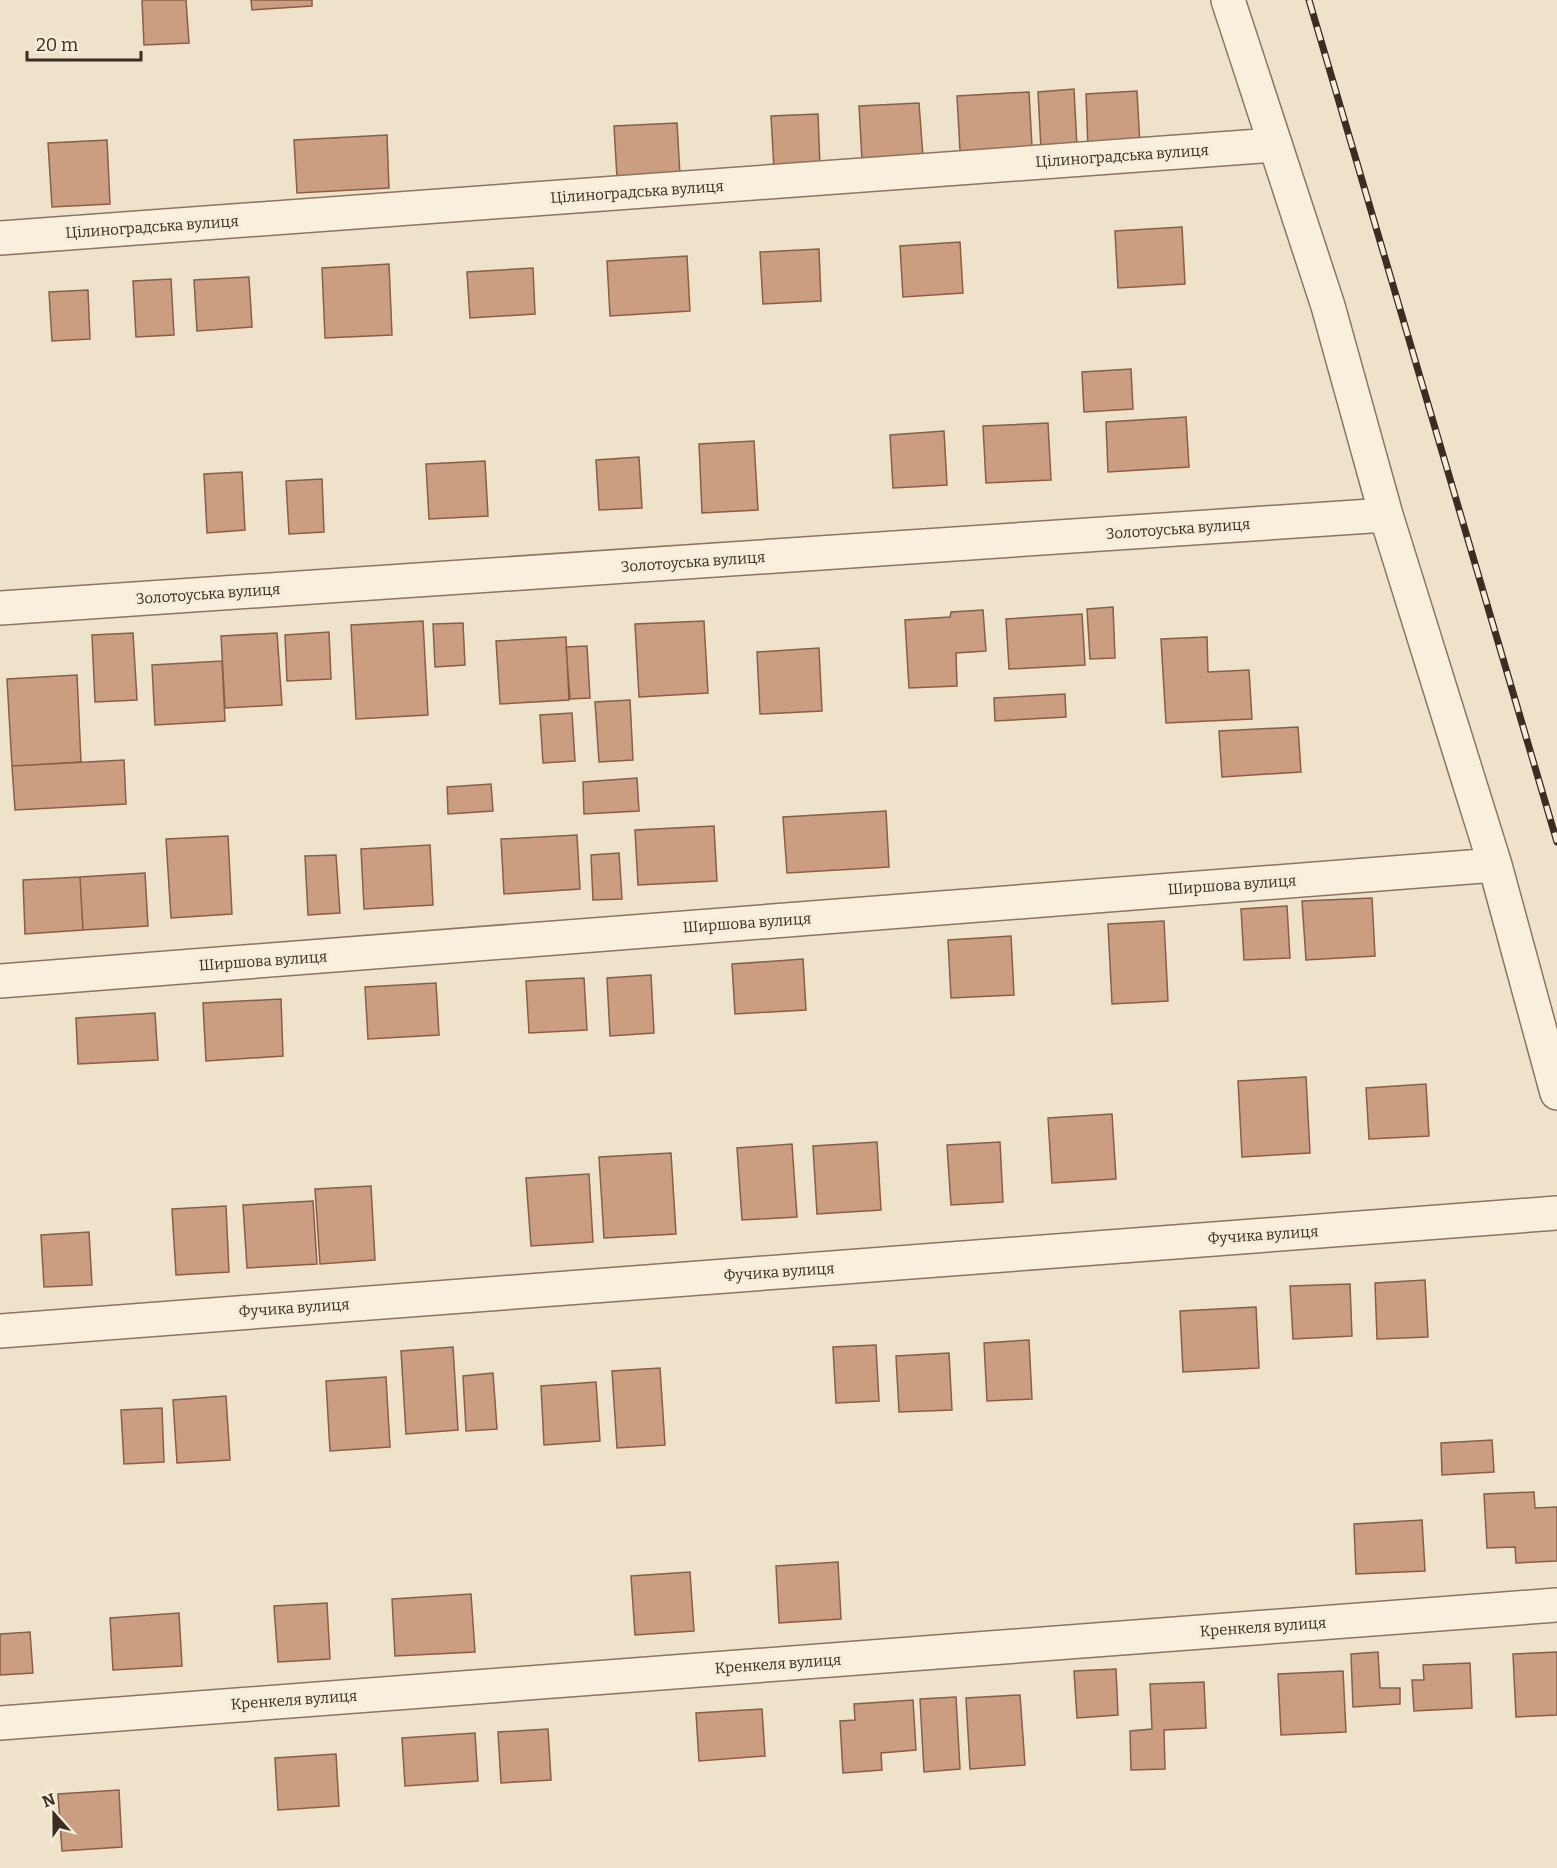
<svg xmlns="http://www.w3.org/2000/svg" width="1557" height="1868" font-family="Bitter,serif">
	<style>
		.building { fill: #cb9e81; stroke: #895e45; stroke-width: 1.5 }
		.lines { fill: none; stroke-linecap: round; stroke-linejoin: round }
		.minor-casing { stroke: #8a755e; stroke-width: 36 }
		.minor { stroke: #f8f0dd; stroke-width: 33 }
		.rail-casing { stroke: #3b2d21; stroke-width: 7 }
		.rail { stroke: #f5edd9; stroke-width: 4.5; stroke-dasharray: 14; stroke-linecap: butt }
		.labels { text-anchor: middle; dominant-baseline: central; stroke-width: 6; stroke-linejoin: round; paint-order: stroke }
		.street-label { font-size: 15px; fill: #3b2d21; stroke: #f5edd9 }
	</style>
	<rect width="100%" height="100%" fill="#eee2ca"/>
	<path class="building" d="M 142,0 L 186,0 L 189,43 L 144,45 Z
		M 251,0 L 312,0 L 312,6 L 252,10 Z
		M 1074,89 L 1077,147 L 1041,149 L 1038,92 Z
		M 1137,91 L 1140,146 L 1088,149 L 1086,94 Z
		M 1029,92 L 1032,147 L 960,151 L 957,96 Z
		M 919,103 L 923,157 L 862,160 L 859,106 Z
		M 818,114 L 820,167 L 774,169 L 771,116 Z
		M 677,123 L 680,175 L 617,178 L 614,126 Z
		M 387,135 L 389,188 L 297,193 L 294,140 Z
		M 107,140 L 110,204 L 52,207 L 48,143 Z
		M 1182,227 L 1185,284 L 1118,288 L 1115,231 Z
		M 960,242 L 963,293 L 903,297 L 900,246 Z
		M 819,249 L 821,301 L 763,304 L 760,252 Z
		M 687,256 L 690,311 L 610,316 L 607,261 Z
		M 389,264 L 392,335 L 325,338 L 322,268 Z
		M 533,268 L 535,314 L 470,318 L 467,272 Z
		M 249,277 L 252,327 L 197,331 L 194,280 Z
		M 171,279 L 174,335 L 136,337 L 133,281 Z
		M 88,290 L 90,339 L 52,341 L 49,292 Z
		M 1131,369 L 1133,409 L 1084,412 L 1082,372 Z
		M 1186,417 L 1189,467 L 1108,472 L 1106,422 Z
		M 1048,423 L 1051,480 L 986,483 L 983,426 Z
		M 944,431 L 947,485 L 893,488 L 890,435 Z
		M 754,441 L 758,510 L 702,513 L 699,444 Z
		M 639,457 L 642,508 L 599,510 L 596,460 Z
		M 485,461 L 488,516 L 429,519 L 426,464 Z
		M 242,472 L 245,530 L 207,533 L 204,474 Z
		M 322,479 L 324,532 L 289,534 L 286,481 Z
		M 1113,607 L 1115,658 L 1090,659 L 1087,609 Z
		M 983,610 L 986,651 L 956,653 L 957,686 L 909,688 L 905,620 L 950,617 L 951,612 Z
		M 1082,614 L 1085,665 L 1009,669 L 1006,619 Z
		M 423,621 L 428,715 L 356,719 L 351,625 Z
		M 704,621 L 708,693 L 639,697 L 635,624 Z
		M 463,623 L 465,665 L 435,667 L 433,624 Z
		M 329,632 L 331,679 L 287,681 L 285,635 Z
		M 133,633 L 137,700 L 95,702 L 92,635 Z
		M 277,633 L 282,705 L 225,708 L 221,636 Z
		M 566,637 L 569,700 L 500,704 L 496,641 Z
		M 1207,637 L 1208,672 L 1249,670 L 1252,719 L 1166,723 L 1161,639 Z
		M 587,646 L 590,698 L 570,699 L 566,647 Z
		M 819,648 L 822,711 L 760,714 L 757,652 Z
		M 222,661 L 225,721 L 155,725 L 152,665 Z
		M 77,675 L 81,762 L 12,766 L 7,679 Z
		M 1065,694 L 1066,717 L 995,721 L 994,698 Z
		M 630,700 L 633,760 L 599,762 L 595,702 Z
		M 572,713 L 575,761 L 543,763 L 540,715 Z
		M 1298,727 L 1301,772 L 1222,777 L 1219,731 Z
		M 124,760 L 126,804 L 15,810 L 12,766 Z
		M 637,778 L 639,811 L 584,814 L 583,782 Z
		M 491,784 L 493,811 L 448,814 L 447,787 Z
		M 886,811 L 889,867 L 787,873 L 783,817 Z
		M 714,826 L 717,881 L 638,885 L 635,830 Z
		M 577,835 L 580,889 L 504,894 L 501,839 Z
		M 228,836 L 232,914 L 171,918 L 166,839 Z
		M 430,845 L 433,905 L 364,909 L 361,849 Z
		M 619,853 L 622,899 L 593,900 L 591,855 Z
		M 336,855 L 340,913 L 308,915 L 305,856 Z
		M 145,873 L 148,926 L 83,930 L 80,877 Z
		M 80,877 L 83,930 L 25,934 L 23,880 Z
		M 1372,898 L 1375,956 L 1306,960 L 1302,901 Z
		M 1287,906 L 1290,958 L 1244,960 L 1241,909 Z
		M 1164,921 L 1168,1001 L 1112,1004 L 1108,924 Z
		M 1011,936 L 1014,995 L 951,998 L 948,940 Z
		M 803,959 L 806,1010 L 735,1014 L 732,964 Z
		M 651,975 L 654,1033 L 610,1036 L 607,978 Z
		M 584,978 L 587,1030 L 529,1033 L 526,981 Z
		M 436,983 L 439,1035 L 368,1039 L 365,987 Z
		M 281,999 L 283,1056 L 206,1061 L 203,1003 Z
		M 155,1013 L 158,1060 L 78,1064 L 76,1018 Z
		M 1306,1077 L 1310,1153 L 1242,1157 L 1238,1081 Z
		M 1426,1084 L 1429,1136 L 1369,1139 L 1366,1088 Z
		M 1112,1114 L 1116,1179 L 1052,1183 L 1048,1118 Z
		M 877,1142 L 881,1210 L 817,1214 L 813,1146 Z
		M 1000,1142 L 1003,1202 L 951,1205 L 947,1145 Z
		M 792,1144 L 797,1217 L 742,1220 L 737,1148 Z
		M 671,1153 L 676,1234 L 604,1238 L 599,1157 Z
		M 589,1174 L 593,1242 L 531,1246 L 526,1178 Z
		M 371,1186 L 375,1260 L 320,1264 L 315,1189 Z
		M 313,1201 L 317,1264 L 247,1268 L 243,1205 Z
		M 226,1206 L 229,1272 L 176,1275 L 172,1209 Z
		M 89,1232 L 92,1285 L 44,1287 L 41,1235 Z
		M 1425,1280 L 1428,1337 L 1377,1339 L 1375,1283 Z
		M 1350,1284 L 1352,1336 L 1293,1339 L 1290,1286 Z
		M 1256,1307 L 1259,1368 L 1183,1372 L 1180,1311 Z
		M 1029,1340 L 1032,1399 L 987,1401 L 984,1343 Z
		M 876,1345 L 879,1401 L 836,1403 L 833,1347 Z
		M 453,1347 L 458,1430 L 406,1434 L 401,1351 Z
		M 949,1353 L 952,1410 L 899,1412 L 896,1356 Z
		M 660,1368 L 665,1445 L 617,1448 L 612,1371 Z
		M 493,1373 L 497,1429 L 466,1431 L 463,1376 Z
		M 386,1377 L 390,1447 L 330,1451 L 326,1381 Z
		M 596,1382 L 600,1441 L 544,1445 L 541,1386 Z
		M 226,1396 L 230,1460 L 177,1463 L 173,1400 Z
		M 162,1408 L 164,1462 L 124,1464 L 121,1410 Z
		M 1492,1440 L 1494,1472 L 1442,1475 L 1441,1443 Z
		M 1534,1492 L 1535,1508 L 1557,1507 L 1557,1561 L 1516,1563 L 1515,1547 L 1487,1548 L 1484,1494 Z
		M 1422,1520 L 1425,1571 L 1356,1574 L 1354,1524 Z
		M 838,1562 L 841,1619 L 779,1623 L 776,1566 Z
		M 690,1572 L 694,1631 L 635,1635 L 631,1576 Z
		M 471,1594 L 475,1652 L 395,1656 L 392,1599 Z
		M 327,1603 L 330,1659 L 278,1662 L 274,1606 Z
		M 179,1613 L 182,1666 L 113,1670 L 110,1618 Z
		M 30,1632 L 33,1673 L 0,1675 L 0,1634 Z
		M 1378,1652 L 1380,1688 L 1400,1688 L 1400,1704 L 1353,1707 L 1351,1654 Z
		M 1557,1652 L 1557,1715 L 1516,1717 L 1513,1654 Z
		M 1470,1663 L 1472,1708 L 1414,1711 L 1412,1680 L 1424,1680 L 1423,1665 Z
		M 1116,1669 L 1118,1715 L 1077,1718 L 1074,1671 Z
		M 1343,1671 L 1346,1732 L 1281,1735 L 1278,1674 Z
		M 1204,1682 L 1206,1728 L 1164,1730 L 1165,1769 L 1131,1770 L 1130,1731 L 1152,1729 L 1150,1684 Z
		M 1020,1695 L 1025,1765 L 970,1769 L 966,1698 Z
		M 956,1697 L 960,1769 L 924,1772 L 920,1699 Z
		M 913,1700 L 916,1750 L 881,1753 L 882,1770 L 843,1773 L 840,1721 L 855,1720 L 854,1704 Z
		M 762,1709 L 765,1756 L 699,1761 L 696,1713 Z
		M 548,1729 L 551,1780 L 501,1783 L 498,1732 Z
		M 475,1733 L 478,1781 L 405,1786 L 402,1738 Z
		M 336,1754 L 339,1806 L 278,1810 L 275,1758 Z
		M 119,1790 L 122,1847 L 62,1851 L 58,1794 Z"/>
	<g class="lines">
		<g class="minor-casing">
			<path id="minor" d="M 1228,0 L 1328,306 L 1386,515 L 1495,865 L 1557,1093
				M 0,238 L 1274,145
				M 0,608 L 1386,515
				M 0,981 L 1495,865
				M 0,1331 L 1557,1213
				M 0,1723 L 1557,1605"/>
		</g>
		<use href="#minor" class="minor"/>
		<g class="rail-casing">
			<path id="rail" d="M 1309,0 L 1557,842"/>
		</g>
		<use href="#rail" class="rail"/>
	</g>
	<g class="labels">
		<g class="street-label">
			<text transform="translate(1122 156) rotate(-4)">Цілиноградська вулиця</text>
			<text transform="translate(637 192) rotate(-4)">Цілиноградська вулиця</text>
			<text transform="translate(152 227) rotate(-4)">Цілиноградська вулиця</text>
			<text transform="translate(1178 529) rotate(-4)">Золотоуська вулиця</text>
			<text transform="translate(693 562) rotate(-4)">Золотоуська вулиця</text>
			<text transform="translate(208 594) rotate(-4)">Золотоуська вулиця</text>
			<text transform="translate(1232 885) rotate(-4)">Ширшова вулиця</text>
			<text transform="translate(747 923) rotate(-4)">Ширшова вулиця</text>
			<text transform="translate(263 961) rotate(-4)">Ширшова вулиця</text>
			<text transform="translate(1263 1235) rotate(-4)">Фучика вулиця</text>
			<text transform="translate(779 1272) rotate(-4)">Фучика вулиця</text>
			<text transform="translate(294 1308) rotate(-4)">Фучика вулиця</text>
			<text transform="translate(1263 1627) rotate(-4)">Кренкеля вулиця</text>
			<text transform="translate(778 1664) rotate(-4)">Кренкеля вулиця</text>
			<text transform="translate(294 1700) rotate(-4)">Кренкеля вулиця</text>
		</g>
	</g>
	<g transform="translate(54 1814) rotate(339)" stroke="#f5edd9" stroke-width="4.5" paint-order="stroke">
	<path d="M0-4.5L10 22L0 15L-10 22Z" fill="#3b2d21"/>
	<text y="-9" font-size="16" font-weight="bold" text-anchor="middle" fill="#3b2d21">N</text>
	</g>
	<path d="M27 51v9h114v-9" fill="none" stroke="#3b2d21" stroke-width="3"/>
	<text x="36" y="51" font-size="18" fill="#3b2d21" stroke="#f5edd9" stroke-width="4.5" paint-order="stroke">20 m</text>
</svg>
